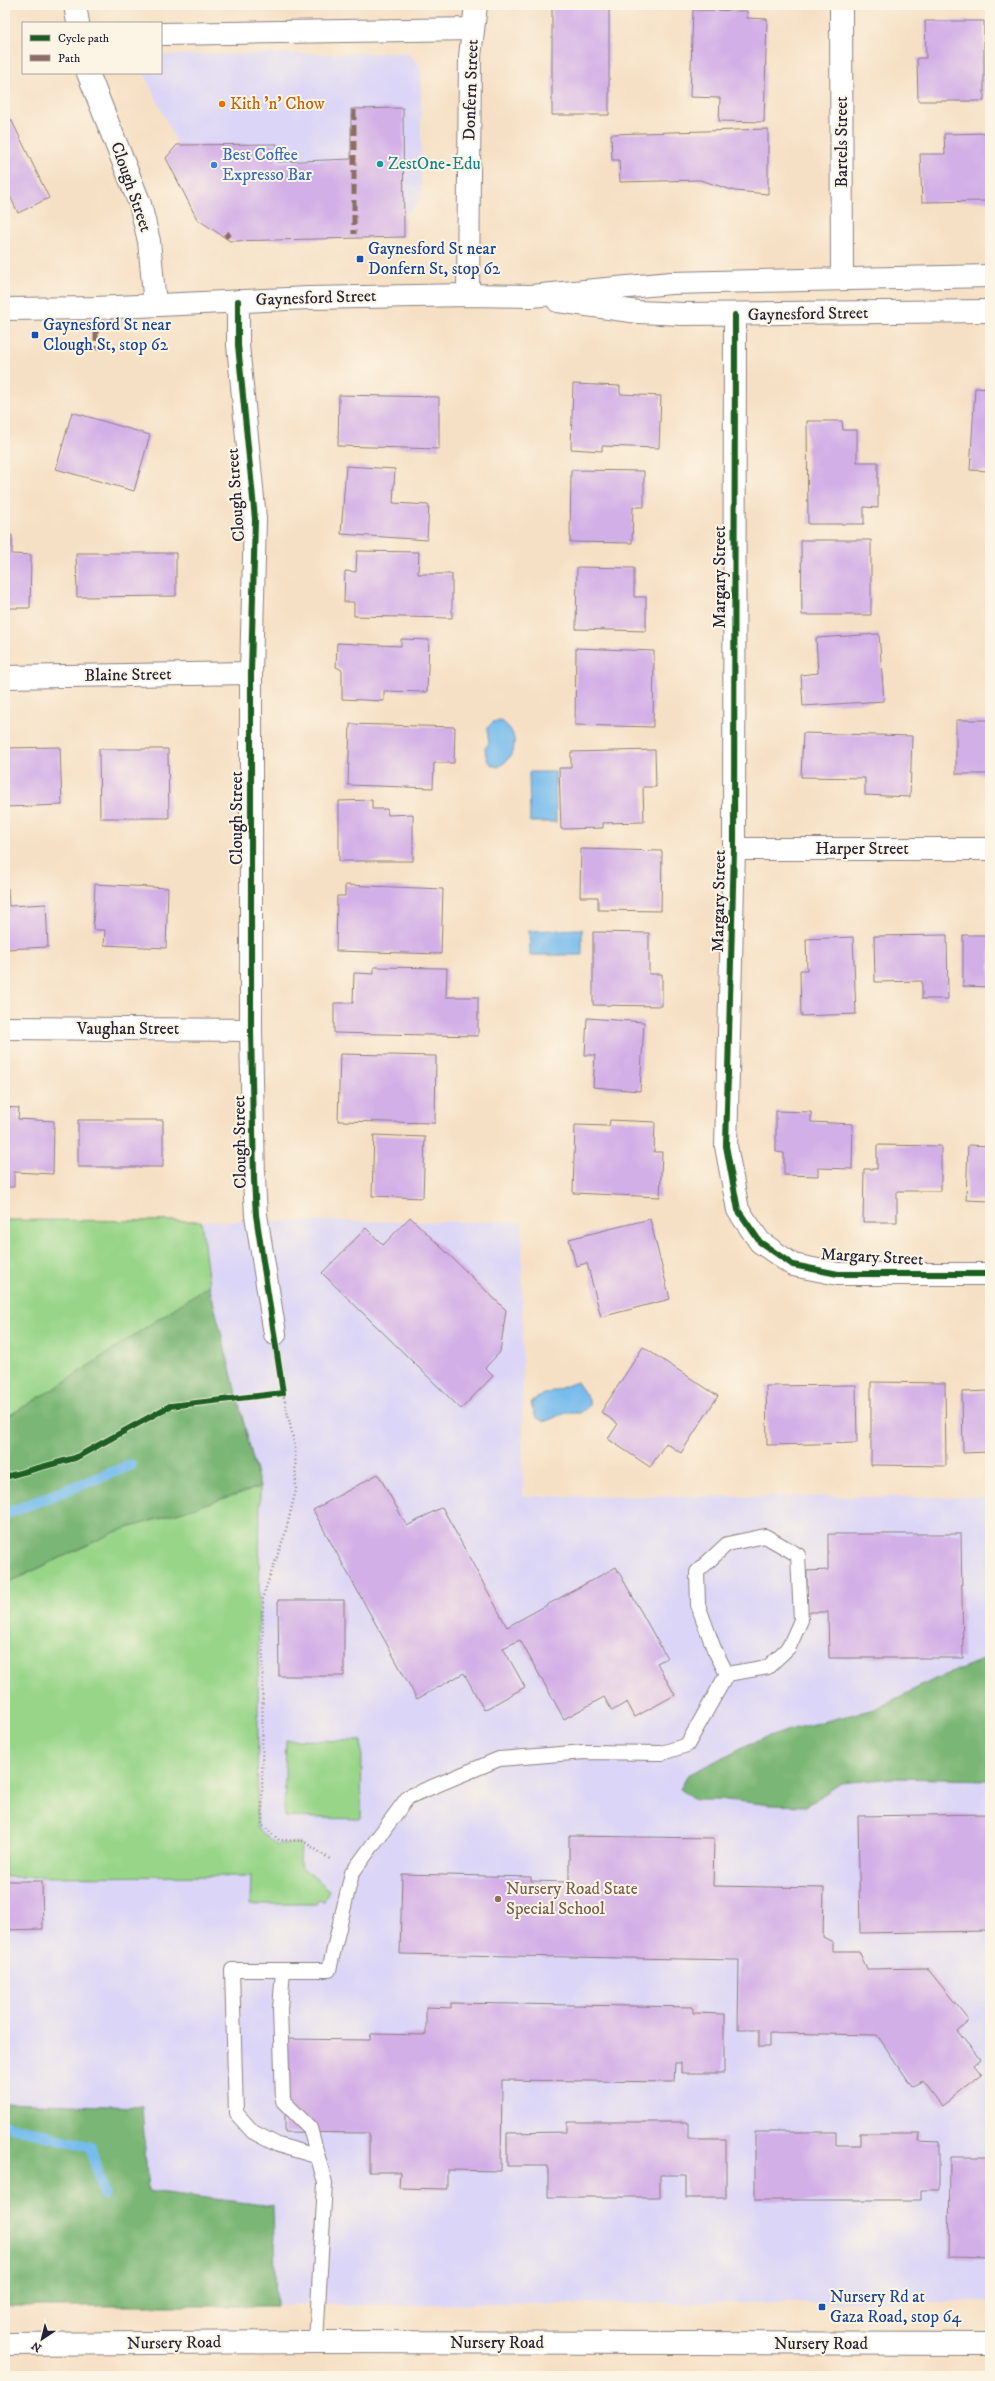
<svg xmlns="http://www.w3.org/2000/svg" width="995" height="2381" font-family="'IM FELL DW Pica',serif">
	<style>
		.built { fill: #dbd6f7 }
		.green { fill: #99d589; stroke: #5e7c62 }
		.forest { fill: #7ab675; stroke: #4e6c58 }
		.water { fill: #77bced; stroke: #4c6f94 }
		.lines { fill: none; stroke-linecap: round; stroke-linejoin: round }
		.stream { stroke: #77bced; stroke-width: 11 }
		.building { fill: #d3afe7 }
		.service-casing { stroke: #8c8180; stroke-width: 16 }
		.minor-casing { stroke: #8c8180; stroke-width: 24 }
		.secondary-casing { stroke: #8c8180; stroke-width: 24 }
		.path { stroke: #8c8180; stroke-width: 2.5; stroke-dasharray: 1 3; stroke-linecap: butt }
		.service { stroke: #fff; stroke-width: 14 }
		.minor { stroke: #fff; stroke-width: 22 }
		.secondary { stroke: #fff; stroke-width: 22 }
		.quiet { stroke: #8d6e63; stroke-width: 5; stroke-dasharray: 10 5; stroke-linecap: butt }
		.cycleway-casing { stroke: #fcf5e5; stroke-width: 8 }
		.cycleway { stroke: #1b5e20; stroke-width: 6 }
		.food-dot { fill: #e8710a; stroke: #fcf5e5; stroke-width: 1.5 }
		.culture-dot { fill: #0f9aa8; stroke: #fcf5e5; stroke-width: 1.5 }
		.shop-dot { fill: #3f7fe0; stroke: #fcf5e5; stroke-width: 1.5 }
		.transit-dot { fill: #1a4fb4; stroke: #fcf5e5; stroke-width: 1.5 }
		.education-dot { fill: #8d6e63; stroke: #fcf5e5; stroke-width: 1.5 }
		.labels { text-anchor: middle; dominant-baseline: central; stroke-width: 4; stroke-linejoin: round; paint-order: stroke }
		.street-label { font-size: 17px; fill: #22223b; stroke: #fcf5e5 }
		.food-label { font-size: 17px; fill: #c56008; stroke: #fcf5e5; text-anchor: start }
		.shop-label { font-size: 17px; fill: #366cbe; stroke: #fcf5e5; text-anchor: start }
		.culture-label { font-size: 17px; fill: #0d838f; stroke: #fcf5e5; text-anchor: start }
		.transit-label { font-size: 17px; fill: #164399; stroke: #fcf5e5; text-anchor: start }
		.education-label { font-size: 17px; fill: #785e54; stroke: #fcf5e5; text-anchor: start }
	</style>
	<rect width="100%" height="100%" fill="#fcf5e5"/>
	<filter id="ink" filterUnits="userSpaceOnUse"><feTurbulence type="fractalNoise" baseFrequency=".025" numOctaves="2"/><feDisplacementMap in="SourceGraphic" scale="8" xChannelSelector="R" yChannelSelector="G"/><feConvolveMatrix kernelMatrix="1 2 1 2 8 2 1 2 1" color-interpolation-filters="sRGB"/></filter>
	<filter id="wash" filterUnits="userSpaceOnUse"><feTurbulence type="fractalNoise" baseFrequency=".012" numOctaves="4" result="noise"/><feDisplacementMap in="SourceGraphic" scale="16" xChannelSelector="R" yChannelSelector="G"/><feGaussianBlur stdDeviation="0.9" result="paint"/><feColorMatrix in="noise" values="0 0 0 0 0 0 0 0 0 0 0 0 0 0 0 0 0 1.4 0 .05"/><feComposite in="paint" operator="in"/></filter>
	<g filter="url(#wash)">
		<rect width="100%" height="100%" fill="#f6e0c5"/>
		<path class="built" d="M 408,53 L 421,67 L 421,202 L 390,225 L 207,209 L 145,75 L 147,73 L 161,73 L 161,55 Z
			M 5,1220 L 522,1222 L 523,1496 L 990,1497 L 990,2302 L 5,2306 Z"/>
		<path class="green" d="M 5,1220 L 201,1221 L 209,1285 L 60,1385 L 5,1418 Z
			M 260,1487 L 257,1828 L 276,1844 L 301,1843 L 300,1866 L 330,1890 L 324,1901 L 318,1900 L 316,1904 L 250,1904 L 251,1876 L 5,1877 L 5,1584 L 115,1532 Z
			M 286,1740 L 362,1741 L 361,1819 L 284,1817 Z"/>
		<path class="forest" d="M 209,1285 L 260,1487 L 115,1532 L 5,1584 L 5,1418 L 60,1385 Z
			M 990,1657 L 990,1780 L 893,1778 L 841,1783 L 806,1806 L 771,1805 L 727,1800 L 696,1800 L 680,1789 L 688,1775 L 749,1744 L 789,1730 L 875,1709 L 937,1678 Z
			M 5,2103 L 142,2107 L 148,2191 L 273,2206 L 276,2306 L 5,2306 Z"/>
		<path class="water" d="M 501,721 C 521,733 517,757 498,767 C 487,764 486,759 485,748 L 489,743 L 487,728 L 493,722 Z
			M 529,772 L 555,772 L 556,822 L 530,822 Z
			M 582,929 L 582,955 L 530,955 L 529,931 Z
			M 577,1382 L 589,1400 L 589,1406 L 580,1413 L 564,1413 L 549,1420 L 542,1421 L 535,1416 L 531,1404 L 537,1397 Z"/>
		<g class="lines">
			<path class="stream" d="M 5,1514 L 131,1465
				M 5,2125 L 90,2147 L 104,2195"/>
		</g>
		<g id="blocks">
			<path class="building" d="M 552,5 L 609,5 L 609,115 L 552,115 Z
				M 693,10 L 747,11 L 747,18 L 767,19 L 764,122 L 719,121 L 720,98 L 690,97 Z
				M 925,21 L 984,21 L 984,101 L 918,101 L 917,58 L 926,58 Z
				M 403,108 L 404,237 L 230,241 L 197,219 L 166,158 L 177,145 L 277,144 L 277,162 L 351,159 L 351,109 Z
				M 11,119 L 49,198 L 18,213 L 10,196 L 5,196 L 5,122 Z
				M 768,129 L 768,194 L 735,191 L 700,180 L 620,182 L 619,160 L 612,160 L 611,134 Z
				M 990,133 L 990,201 L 922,202 L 920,154 L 945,154 L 944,134 Z
				M 573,384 L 620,386 L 620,394 L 661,396 L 659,448 L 602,446 L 602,451 L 571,449 Z
				M 975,388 L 990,389 L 990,471 L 970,470 Z
				M 339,395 L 439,397 L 439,449 L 338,446 Z
				M 72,412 L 150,435 L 134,491 L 56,469 Z
				M 807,421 L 842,421 L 843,430 L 857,430 L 857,462 L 878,462 L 878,508 L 864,507 L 864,524 L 808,524 Z
				M 346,466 L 395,469 L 393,503 L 429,505 L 427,540 L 341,534 Z
				M 571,470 L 644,471 L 644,507 L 633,507 L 632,543 L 570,542 Z
				M 5,535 L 12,535 L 12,554 L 31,555 L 30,608 L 5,608 Z
				M 801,540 L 871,540 L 871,615 L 802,615 Z
				M 357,551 L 419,552 L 418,574 L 452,574 L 452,618 L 354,616 L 354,602 L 344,602 L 345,571 L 356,572 Z
				M 76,553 L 176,553 L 176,596 L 77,597 Z
				M 577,567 L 634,568 L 634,597 L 646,597 L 646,631 L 576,629 Z
				M 879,634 L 884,701 L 803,706 L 801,675 L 818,673 L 816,638 Z
				M 401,639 L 429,640 L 427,692 L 384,691 L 384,701 L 342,699 L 342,670 L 336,667 L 337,643 L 401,646 Z
				M 576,648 L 654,651 L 653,727 L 575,725 Z
				M 956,720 L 990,720 L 990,774 L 956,774 Z
				M 350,724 L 455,727 L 454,763 L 434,763 L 433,788 L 348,785 Z
				M 803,733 L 912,736 L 910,797 L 865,795 L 865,778 L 801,777 Z
				M 60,747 L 62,805 L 5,807 L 5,748 Z
				M 99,749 L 168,749 L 169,818 L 100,818 Z
				M 655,750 L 656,787 L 643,787 L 644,822 L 603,823 L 603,828 L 561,829 L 559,768 L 571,768 L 571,752 Z
				M 372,800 L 372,809 L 387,809 L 388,815 L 413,814 L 413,861 L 339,861 L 339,801 Z
				M 581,849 L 662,851 L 661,911 L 598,910 L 598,897 L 580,897 Z
				M 95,884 L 168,888 L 166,948 L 104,945 L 105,930 L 93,930 Z
				M 345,885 L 443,889 L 441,954 L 336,951 L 337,896 L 345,896 Z
				M 5,888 L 8,888 L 9,906 L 46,904 L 48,947 L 5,949 Z
				M 593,932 L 649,933 L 649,974 L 662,974 L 662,1006 L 593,1005 Z
				M 947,935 L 948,999 L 922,999 L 922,981 L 875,982 L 874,936 Z
				M 963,935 L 990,935 L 990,987 L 963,986 Z
				M 853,937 L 856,1014 L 801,1016 L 800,970 L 807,970 L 806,939 Z
				M 374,967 L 447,968 L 446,997 L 478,997 L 478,1036 L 334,1033 L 334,1003 L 353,1003 L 354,973 L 374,974 Z
				M 587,1018 L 644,1022 L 640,1091 L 593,1087 L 595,1055 L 585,1055 Z
				M 340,1054 L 436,1056 L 435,1123 L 338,1121 Z
				M 5,1107 L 19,1108 L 18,1119 L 54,1121 L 53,1174 L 14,1172 L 14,1187 L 5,1187 Z
				M 776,1111 L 811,1112 L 811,1122 L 853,1124 L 852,1169 L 818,1168 L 818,1176 L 784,1175 L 784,1153 L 776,1152 Z
				M 78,1120 L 163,1120 L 163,1167 L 78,1167 Z
				M 610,1120 L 655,1122 L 654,1152 L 662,1152 L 660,1197 L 573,1193 L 575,1125 L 609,1126 Z
				M 374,1135 L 425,1137 L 423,1198 L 372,1196 Z
				M 877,1145 L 941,1146 L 941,1191 L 897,1191 L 897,1222 L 863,1222 L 864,1169 L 877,1169 Z
				M 968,1145 L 990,1146 L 990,1201 L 966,1200 Z
				M 410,1217 L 506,1310 L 500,1352 L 485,1368 L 493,1376 L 461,1409 L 322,1273 L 366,1228 L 383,1245 Z
				M 650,1219 L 670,1299 L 601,1317 L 587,1263 L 576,1266 L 569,1239 Z
				M 643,1347 L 718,1396 L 681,1453 L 666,1443 L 650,1467 L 608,1439 L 618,1424 L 601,1412 Z
				M 871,1382 L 945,1383 L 946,1466 L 871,1465 Z
				M 856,1385 L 857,1443 L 767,1445 L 766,1386 Z
				M 990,1391 L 990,1452 L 963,1453 L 962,1392 Z
				M 378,1474 L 407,1526 L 442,1507 L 507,1627 L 616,1567 L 667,1658 L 657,1663 L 675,1695 L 635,1717 L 627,1702 L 612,1711 L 604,1697 L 564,1719 L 520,1640 L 503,1648 L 525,1687 L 484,1710 L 464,1673 L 417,1699 L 313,1510 Z
				M 828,1534 L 961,1534 L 963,1658 L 829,1658 L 828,1612 L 807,1612 L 807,1571 L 828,1570 Z
				M 278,1600 L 344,1600 L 344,1676 L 279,1676 Z
				M 990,1814 L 990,1931 L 860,1933 L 858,1816 Z
				M 569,1836 L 714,1838 L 713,1886 L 824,1888 L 823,1937 L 833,1942 L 833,1951 L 859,1951 L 867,1969 L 927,1968 L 969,2020 L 957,2031 L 980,2059 L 974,2064 L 982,2074 L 942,2106 L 923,2081 L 912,2086 L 877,2035 L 769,2033 L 769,2047 L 759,2047 L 759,2029 L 738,2029 L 739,1960 L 400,1954 L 402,1874 L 531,1877 L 531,1881 L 569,1882 Z
				M 5,1881 L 42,1881 L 43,1929 L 5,1930 Z
				M 451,2003 L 693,2007 L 693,2013 L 724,2014 L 724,2073 L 681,2073 L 681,2063 L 675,2063 L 674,2082 L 502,2080 L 501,2171 L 447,2170 L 447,2189 L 399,2188 L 400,2172 L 369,2172 L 369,2133 L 285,2132 L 285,2039 L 370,2040 L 371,2034 L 426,2035 L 426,2007 L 451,2008 Z
				M 567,2122 L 688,2122 L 688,2139 L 726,2139 L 726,2198 L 686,2198 L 686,2175 L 660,2175 L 660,2197 L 548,2197 L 548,2166 L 507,2166 L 507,2133 L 567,2132 Z
				M 755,2132 L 836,2132 L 836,2145 L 860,2145 L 860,2133 L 920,2133 L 919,2141 L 939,2142 L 939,2190 L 921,2190 L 921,2200 L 755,2200 Z
				M 950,2157 L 990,2157 L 990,2258 L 949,2257 Z"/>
		</g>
	</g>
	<g filter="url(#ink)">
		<use href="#blocks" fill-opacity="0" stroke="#8c8180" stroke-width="1"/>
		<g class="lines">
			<g class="service-casing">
				<path id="service" d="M 283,1970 L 280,2009 L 283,2101 L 310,2128 L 325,2183 L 316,2342
					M 316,2156 L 278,2145 L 253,2132 L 236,2113 L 232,1970 L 329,1970 L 352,1873 L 408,1797 L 499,1759 L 584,1752 L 662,1753 L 687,1745 L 727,1674 L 768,1667 L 789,1647 L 801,1620 L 798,1555 L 765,1536 L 727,1544 L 697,1572 L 698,1605 L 714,1649 L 727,1674"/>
			</g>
			<g class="minor-casing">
				<path id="minor" d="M 75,5 L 78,23
					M 841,5 L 842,278
					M 161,34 L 473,29
					M 88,73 L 140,204 L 149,241 L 155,305
					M 468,295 L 470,56 L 476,5
					M 238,301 L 238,345 L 255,519 L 251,673 L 251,1030 L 254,1179 L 256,1215 L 275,1334
					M 558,301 L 638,312 L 683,314 L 990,311
					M 5,309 L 95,308 L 309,298 L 468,295 L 531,296 L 671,283 L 990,276
					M 735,315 L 734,849 L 726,1146 L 738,1210 L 760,1242 L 793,1265 L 838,1274 L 990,1274
					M 5,677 L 251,673
					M 734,849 L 990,849
					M 5,1028 L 251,1030"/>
			</g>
			<g class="secondary-casing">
				<path id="secondary" d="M 5,2344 L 316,2342 L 990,2344"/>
			</g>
			<path class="path" d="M 283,1393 L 295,1447 L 296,1490 L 285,1534 L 263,1596 L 262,1825 L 279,1840 L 303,1841 L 330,1859"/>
			<use href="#service" class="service"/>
			<use href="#minor" class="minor"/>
			<use href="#secondary" class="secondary"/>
			<path class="quiet" d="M 354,110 L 354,234
				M 225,237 L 230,233
				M 96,331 L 96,350"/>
			<g class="cycleway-casing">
				<path id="cycleway" d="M 735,315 L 734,849 L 726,1146 L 738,1210 L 760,1242 L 793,1265 L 838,1274 L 990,1274
					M 5,1477 L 75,1458 L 170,1406 L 283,1393 L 256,1215 L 254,1179 L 251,1030 L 251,673 L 255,519 L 238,345 L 238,301"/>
			</g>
			<use href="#cycleway" class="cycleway"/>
		</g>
	</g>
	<circle class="food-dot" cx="222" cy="104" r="4"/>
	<circle class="culture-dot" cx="380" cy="164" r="4"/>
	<circle class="shop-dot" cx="214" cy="165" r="4"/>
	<g class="transit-dot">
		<rect x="356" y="255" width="8" height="8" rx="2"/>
		<rect x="31" y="331" width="8" height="8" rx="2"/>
		<rect x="818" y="2303" width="8" height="8" rx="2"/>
	</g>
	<circle class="education-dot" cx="498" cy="1899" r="4"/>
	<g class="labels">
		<g class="street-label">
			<text transform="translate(471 90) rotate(-88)">Donfern Street</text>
			<text transform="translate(842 142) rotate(-90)">Bartels Street</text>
			<text transform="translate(131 187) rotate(71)">Clough Street</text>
			<text transform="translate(316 298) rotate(-2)">Gaynesford Street</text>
			<text transform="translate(808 314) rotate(-1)">Gaynesford Street</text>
			<text transform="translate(236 495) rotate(-94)">Clough Street</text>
			<text transform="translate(720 577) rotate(-90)">Margary Street</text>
			<text transform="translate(128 675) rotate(-1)">Blaine Street</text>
			<text transform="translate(237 818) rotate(-90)">Clough Street</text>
			<text x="862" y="849">Harper Street</text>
			<text transform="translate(719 901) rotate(-89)">Margary Street</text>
			<text x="128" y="1029">Vaughan Street</text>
			<text transform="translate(240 1142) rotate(-91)">Clough Street</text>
			<text transform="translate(872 1257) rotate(3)">Margary Street</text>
			<text transform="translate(174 2343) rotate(-1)">Nursery Road</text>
			<text x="497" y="2343">Nursery Road</text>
			<text x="821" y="2344">Nursery Road</text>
		</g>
		<g class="food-label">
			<text x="230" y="104">Kith 'n' Chow</text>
		</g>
		<g class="shop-label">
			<text x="222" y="155">Best Coffee<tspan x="222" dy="20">Expresso Bar</tspan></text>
		</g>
		<g class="culture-label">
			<text x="388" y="164">ZestOne-Edu</text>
		</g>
		<g class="transit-label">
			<text x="368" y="249">Gaynesford St near<tspan x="368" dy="20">Donfern St, stop 62</tspan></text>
			<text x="43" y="325">Gaynesford St near<tspan x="43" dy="20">Clough St, stop 62</tspan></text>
			<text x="830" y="2297">Nursery Rd at<tspan x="830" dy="20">Gaza Road, stop 64</tspan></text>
		</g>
		<g class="education-label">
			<text x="506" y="1889">Nursery Road State<tspan x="506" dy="20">Special School</tspan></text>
		</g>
	</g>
	<rect width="995" height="2381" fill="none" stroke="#fcf5e5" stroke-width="20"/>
	<rect x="22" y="22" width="140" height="52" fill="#fcf5e5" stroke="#a5a1a1"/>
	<rect x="30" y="35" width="20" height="6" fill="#1b5e20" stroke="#a5a1a1"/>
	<text x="58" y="42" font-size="12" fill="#22223b">Cycle path</text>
	<rect x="30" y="55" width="20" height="6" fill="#8d6e63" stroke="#a5a1a1"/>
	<text x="58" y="62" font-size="12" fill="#22223b">Path</text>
	<g transform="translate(42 2339) rotate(215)" stroke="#fcf5e5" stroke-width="3" paint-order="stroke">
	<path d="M0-3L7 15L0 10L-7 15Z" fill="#22223b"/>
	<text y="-6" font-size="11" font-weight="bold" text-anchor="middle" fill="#22223b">N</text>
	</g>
</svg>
